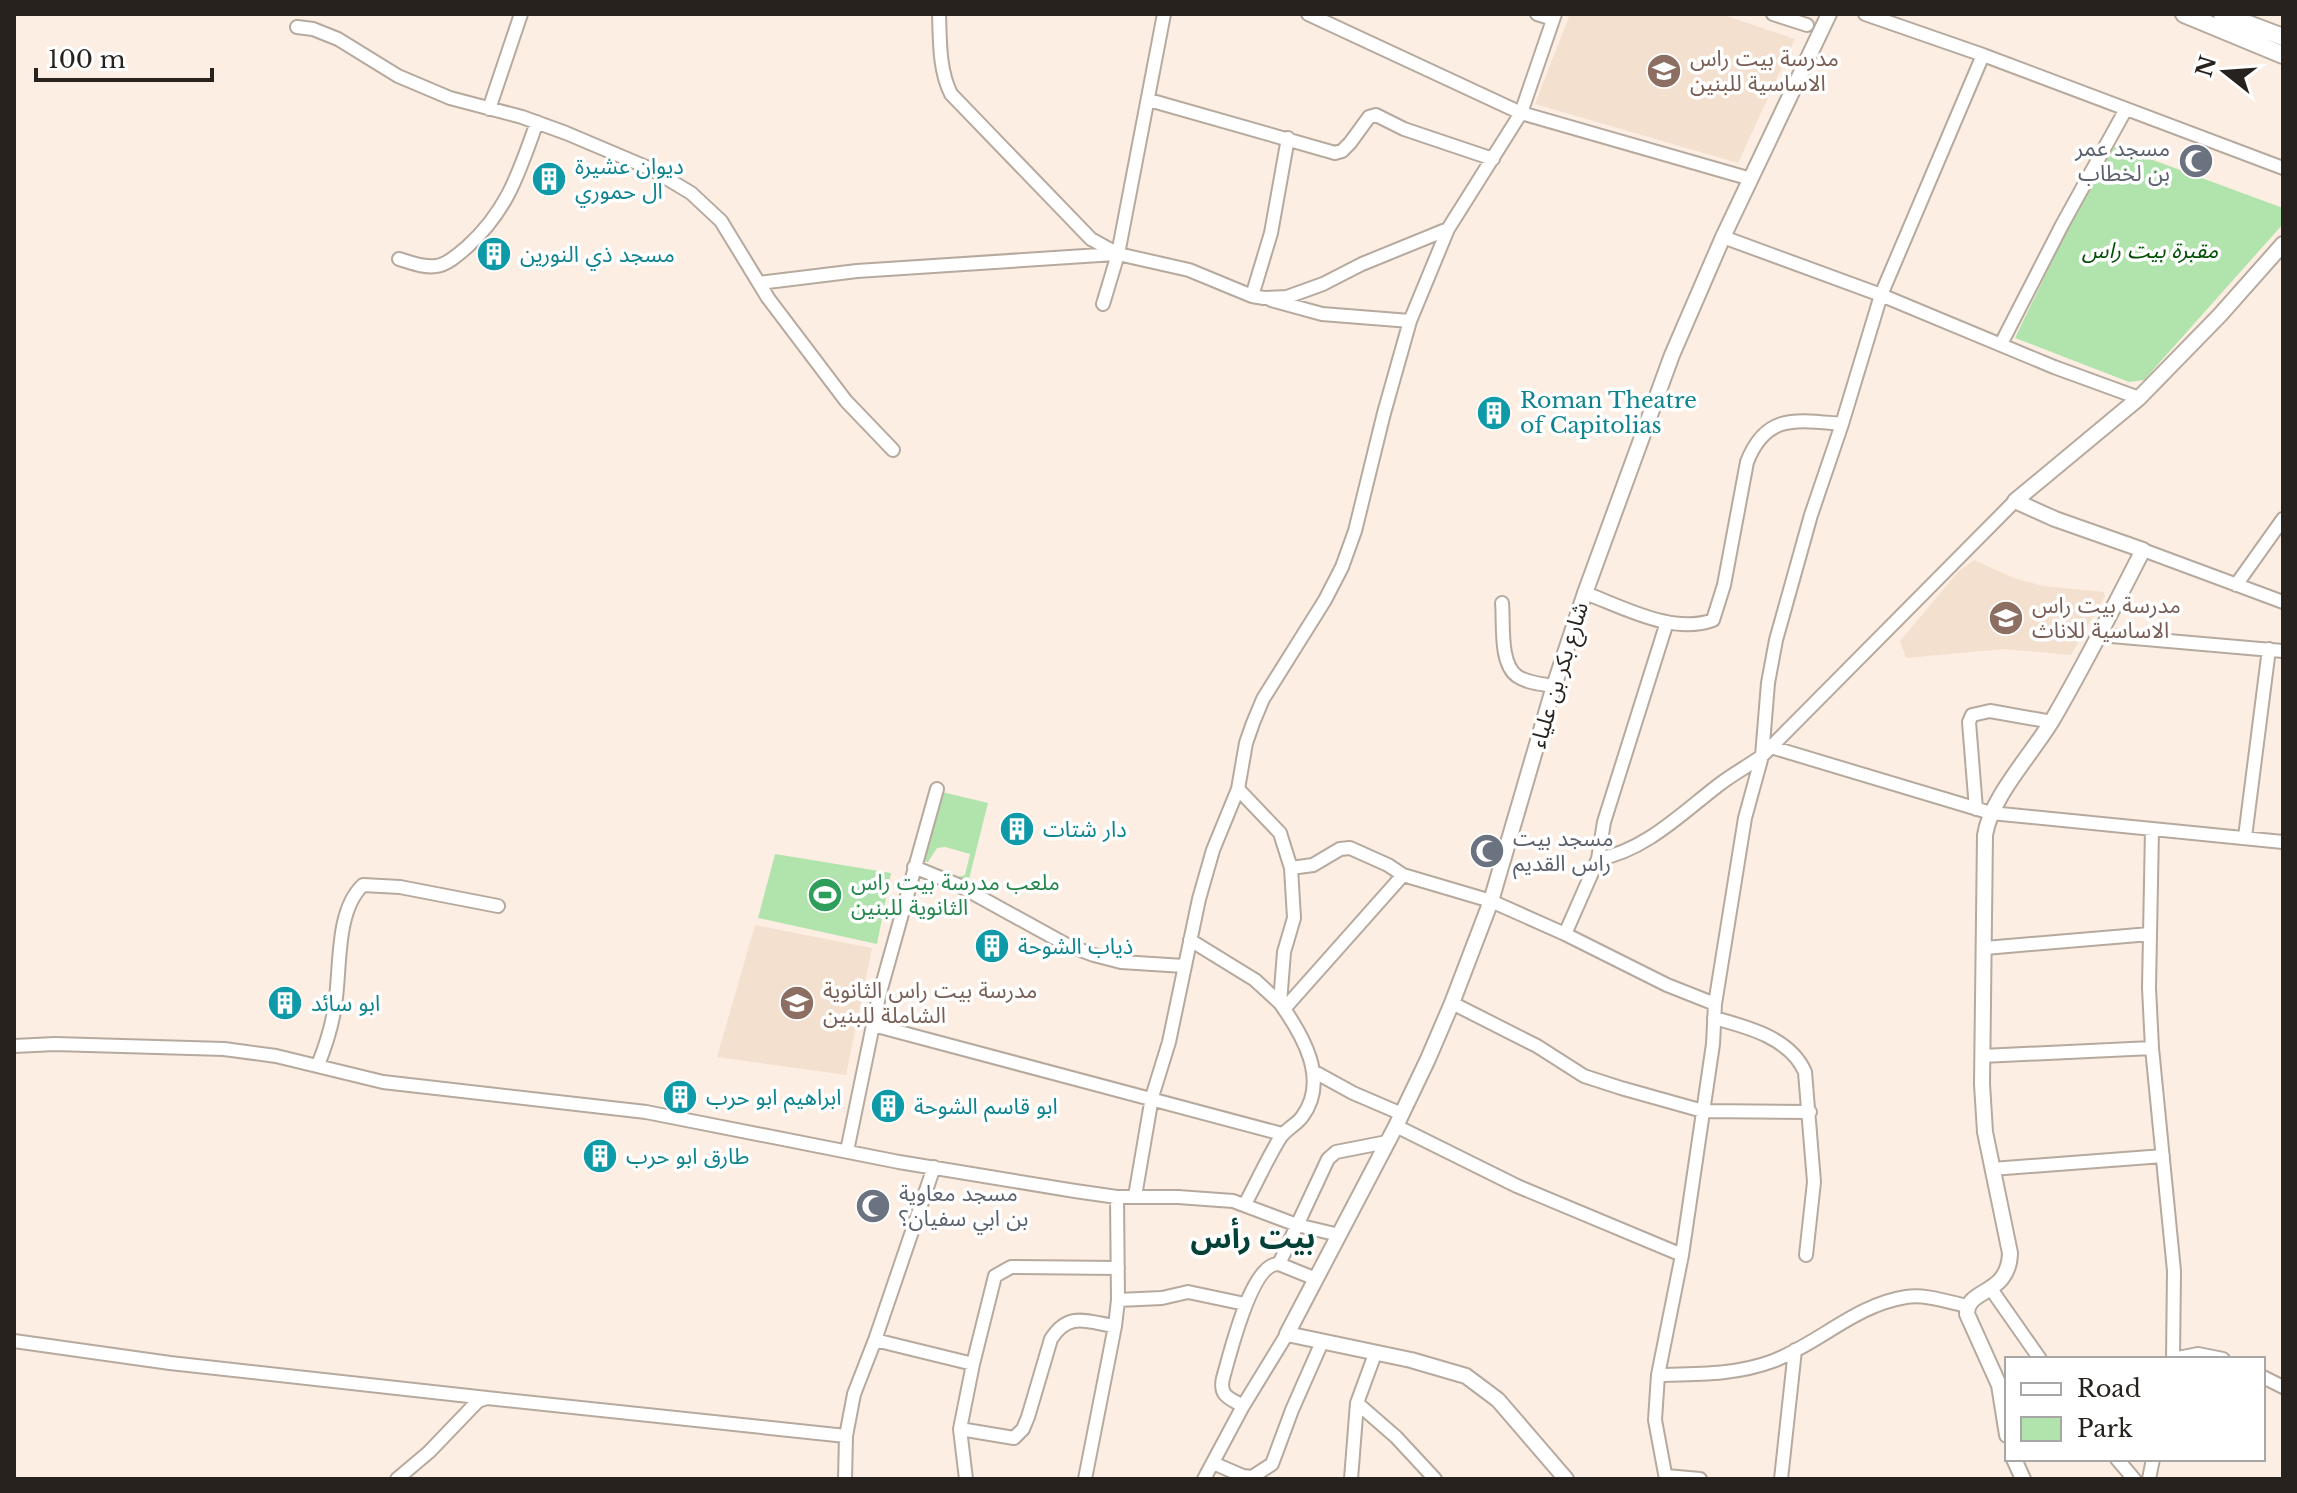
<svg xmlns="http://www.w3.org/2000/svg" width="2297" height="1493" font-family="'Libre Baskerville','Noto Sans Arabic',serif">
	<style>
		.built { fill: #f4e0cf }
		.green { fill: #b1e4ad }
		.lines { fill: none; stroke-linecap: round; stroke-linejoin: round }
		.minor-casing { stroke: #b6a99e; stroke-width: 16 }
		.tertiary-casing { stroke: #b6a99e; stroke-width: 18 }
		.secondary-casing { stroke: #b6a99e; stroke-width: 20 }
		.minor { stroke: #fff; stroke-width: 12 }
		.tertiary { stroke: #fff; stroke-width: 14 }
		.secondary { stroke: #fff; stroke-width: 16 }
		.labels { text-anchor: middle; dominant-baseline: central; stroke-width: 7; stroke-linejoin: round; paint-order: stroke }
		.education-label { font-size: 22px; fill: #785e54; stroke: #fff; text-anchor: start }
		.worship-label { font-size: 22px; fill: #5b616d; stroke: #fff; text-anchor: start }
		.culture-label { font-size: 22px; fill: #0d838f; stroke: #fff; text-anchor: start }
		.park-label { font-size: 22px; font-style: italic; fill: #035005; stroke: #fff }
		.street-label { font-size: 22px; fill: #27221d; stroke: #fff }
		.leisure-label { font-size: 22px; fill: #27864d; stroke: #fff; text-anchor: start }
		.district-label { font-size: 30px; font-weight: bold; fill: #034137; stroke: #fff }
	</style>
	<rect width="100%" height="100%" fill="#fceee2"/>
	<path class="built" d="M 1570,14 L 1721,14 L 1795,39 L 1738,163 L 1535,104 Z
		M 1974,560 L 2014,578 L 2043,586 L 2104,592 L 2105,596 L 2071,655 L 2004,649 L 1906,658 L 1900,641 L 1958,572 Z
		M 755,925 L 872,948 L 846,1075 L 717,1057 Z"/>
	<path class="green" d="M 2115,146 L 2283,208 L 2283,224 L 2144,380 L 2129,382 L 2015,338 L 2067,230 Z
		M 938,791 L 988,803 L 968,883 L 952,879 L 965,875 L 970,854 L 945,847 L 937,848 L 928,862 L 921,861 Z
		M 775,854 L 891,873 L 877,944 L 758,918 Z"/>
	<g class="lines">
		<g class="minor-casing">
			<path id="minor" d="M 939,14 C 940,41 939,70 951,94 L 1091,239 L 1118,254 L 1189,270 L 1252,296 L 1264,298 L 1287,297 L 1323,284 L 1362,264 L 1448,229
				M 1308,14 L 1521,113 L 1751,179
				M 1537,14 L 1553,19
				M 1773,14 L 1807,25
				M 1865,14 L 1983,55 L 2283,168
				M 297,27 L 313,29 L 338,39 L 398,76 L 450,98 L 522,117 L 566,133 L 651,169 L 691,193 L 721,221 L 768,298 L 846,401 L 893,450
				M 1149,100 L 1335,153 L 1342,151 L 1350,143 L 1369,117 L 1376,115 L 1404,129 L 1493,159
				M 489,109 L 521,14
				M 1723,237 L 1881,295 L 2054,367 L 2139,398
				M 399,259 C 410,262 423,268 436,266 C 447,265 459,254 467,247 C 508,210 519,172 537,122
				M 759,283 L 857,271 L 1115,254
				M 1252,296 L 1271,233 L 1288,138
				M 1271,300 L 1322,314 L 1410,321
				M 1103,304 L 1118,254 L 1164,14
				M 2001,344 L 2062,225 L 2126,109
				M 2143,550 L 2283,602
				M 2236,585 L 2283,519
				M 1585,593 C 1623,607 1673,635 1713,620 L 1724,585 L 1747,462 C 1766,413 1797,420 1842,424
				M 1502,603 C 1504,623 1499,663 1517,676 C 1527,683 1542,684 1554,686
				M 2100,635 L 2283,651
				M 1771,747 L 1991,813 L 2283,842
				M 1238,789 L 1280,833 L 1291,868 L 1294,918 L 1284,952 L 1280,1003 C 1302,1034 1330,1080 1302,1117 C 1296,1125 1286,1129 1280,1138 C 1267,1159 1257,1182 1245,1204
				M 1976,809 L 1969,722 L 1972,715 L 1990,711 L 2052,722
				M 2152,829 L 2149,988 L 2152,1048 L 2174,1271 L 2173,1359 L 2198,1354 L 2223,1359
				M 2245,837 L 2269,649
				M 1598,859 C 1645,851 1683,812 1720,784 C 1733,774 1748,766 1762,756 L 1768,683 L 1776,640 L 1811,515 L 1842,424 L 1881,295 L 1983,55
				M 914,867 L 958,885 L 1067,945 L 1094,955 L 1121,962 L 1184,966
				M 1291,868 L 1313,865 L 1340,849 L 1350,848 L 1388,865 L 1403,875 L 1491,901 L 1565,934 L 1667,985 L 1715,1004
				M 1565,934 L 1598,859 L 1604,822 L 1667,622
				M 1190,940 L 1255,980 L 1280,1003
				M 1985,948 L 2150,934
				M 1452,1003 L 1537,1046 L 1584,1076 L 1621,1088 L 1703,1111 L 1810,1112
				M 1284,1009 L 1403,875
				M 1714,1018 C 1748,1027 1790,1038 1805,1072 L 1814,1182 L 1806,1255
				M 873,1025 L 1282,1134
				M 14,1046 L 55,1044 L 224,1049 L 276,1056 L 383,1082 L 646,1112 L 899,1162 L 1075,1191 L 1117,1197 L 1178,1197 L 1233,1201 L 1297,1225 L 1339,1235
				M 1982,1056 L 2152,1048
				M 318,1065 C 326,1045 332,1027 335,1005 C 341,969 335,911 363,885 L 400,887 L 498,906
				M 1313,1071 L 1353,1093 L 1402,1114
				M 1396,1126 L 1517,1186 L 1682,1255
				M 847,1151 L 879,996 L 937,789
				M 1992,1169 L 2163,1156
				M 1135,1196 L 1152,1097 L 1169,1042 L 1199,899 L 1213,850 L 1238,789 L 1246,743 L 1253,723 L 1263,699 L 1325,600 L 1342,567 L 1355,531 L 1384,413 L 1410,321 L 1448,229 L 1521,113 L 1555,14
				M 1316,1279 L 1279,1264 L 1328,1159 L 1336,1152 L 1387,1142
				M 1991,1289 L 2040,1359
				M 1118,1300 L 1162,1298 L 1188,1292 L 1245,1304
				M 875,1340 L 973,1364
				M 14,1341 L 170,1363 L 487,1398
				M 1658,1375 C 1697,1374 1736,1375 1773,1361 C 1820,1343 1855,1305 1906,1297 C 1926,1294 1948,1302 1967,1306
				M 2263,1377 L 2283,1387
				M 1357,1403 L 1396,1437 L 1435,1479
				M 1243,1406 C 1229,1398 1219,1396 1223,1378 C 1230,1355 1251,1262 1279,1264
				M 960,1429 L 1014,1438 L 1023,1429 L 1028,1417 L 1051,1339 C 1069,1311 1087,1322 1115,1326
				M 2117,1459 L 2134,1479
				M 1213,1463 L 1243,1476 L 1252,1477 L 1272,1464 L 1292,1410 L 1322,1342
				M 1666,1476 L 1700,1479
				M 397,1479 L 429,1452 L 478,1401 L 487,1398 L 846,1436 L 854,1394 L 875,1340 L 934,1167
				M 845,1479 L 846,1436
				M 966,1479 L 960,1429 L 973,1364 L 995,1276 L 1011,1267 L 1118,1268
				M 1085,1479 L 1115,1326 L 1118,1300 L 1117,1197
				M 1204,1479 L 1243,1406 L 1287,1334
				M 1351,1479 L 1357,1403 L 1375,1354
				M 1666,1479 L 1655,1420 L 1658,1375 L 1682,1255 L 1713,1044 L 1715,1004 L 1745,818 L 1762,756 L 2015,501
				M 1781,1479 L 1795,1350
				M 2149,1479 L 2153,1459"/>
		</g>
		<g class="tertiary-casing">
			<path id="tertiary" d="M 2007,1435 L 1999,1385 L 1967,1314 C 1966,1288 2009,1296 2010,1253 L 1985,1132 L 1982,1084 L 1985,835 C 1991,797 2033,753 2053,719 C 2085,664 2114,607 2143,550 L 2055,519 L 2015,501 L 2139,398 L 2220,315 L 2283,244
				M 2014,1459 L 2023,1479
				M 1566,1479 L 1498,1400 L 1466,1376 L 1411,1360 L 1287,1334 L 1396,1126 L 1428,1059 L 1452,1003 L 1491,901 L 1554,686 L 1585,593 L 1672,355 L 1723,237 L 1829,14"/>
		</g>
		<g class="secondary-casing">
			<path id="secondary" d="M 2184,14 L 2283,55
				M 2222,14 L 2283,37"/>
		</g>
		<use href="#minor" class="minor"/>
		<use href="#tertiary" class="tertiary"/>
		<use href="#secondary" class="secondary"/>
	</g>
	<defs>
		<g id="school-disc" transform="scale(1.8)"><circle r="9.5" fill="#8d6e63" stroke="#fff"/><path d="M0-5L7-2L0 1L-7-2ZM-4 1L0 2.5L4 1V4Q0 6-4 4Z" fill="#fff"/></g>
		<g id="mosque-disc" transform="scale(1.8)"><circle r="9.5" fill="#6b7280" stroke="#fff"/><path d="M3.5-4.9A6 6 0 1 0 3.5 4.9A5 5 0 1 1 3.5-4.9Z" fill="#fff"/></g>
		<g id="building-disc" transform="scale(1.8)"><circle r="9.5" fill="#0f9aa8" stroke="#fff"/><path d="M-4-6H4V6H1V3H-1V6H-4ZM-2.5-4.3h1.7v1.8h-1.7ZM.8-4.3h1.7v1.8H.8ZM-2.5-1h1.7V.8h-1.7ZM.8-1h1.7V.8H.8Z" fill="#fff"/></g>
		<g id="stadium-disc" transform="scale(1.8)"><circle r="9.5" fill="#2e9e5b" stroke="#fff"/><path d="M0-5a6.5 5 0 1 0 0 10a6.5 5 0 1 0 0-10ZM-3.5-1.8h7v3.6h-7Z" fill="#fff"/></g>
	</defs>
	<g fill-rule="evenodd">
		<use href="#school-disc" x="1664" y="71"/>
		<use href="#mosque-disc" x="2196" y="161"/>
		<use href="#building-disc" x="549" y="179"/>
		<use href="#building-disc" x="494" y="254"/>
		<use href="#building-disc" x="1494" y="413"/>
		<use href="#school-disc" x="2006" y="618"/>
		<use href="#building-disc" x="1017" y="829"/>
		<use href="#mosque-disc" x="1487" y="851"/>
		<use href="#stadium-disc" x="825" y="895"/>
		<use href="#building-disc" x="992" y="946"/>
		<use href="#building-disc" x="285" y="1003"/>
		<use href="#school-disc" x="797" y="1003"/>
		<use href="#building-disc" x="680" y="1097"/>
		<use href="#building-disc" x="888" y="1106"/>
		<use href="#building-disc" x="600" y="1156"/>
		<use href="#mosque-disc" x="873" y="1206"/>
	</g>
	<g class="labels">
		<g class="education-label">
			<text x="1690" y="58">مدرسة بيت راس<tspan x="1690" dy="25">الاساسية للبنين</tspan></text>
			<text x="2032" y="605">مدرسة بيت راس<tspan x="2032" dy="25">الاساسية للاناث</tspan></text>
			<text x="823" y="990">مدرسة بيت راس الثانوية<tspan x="823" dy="25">الشاملة للبنين</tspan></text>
		</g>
		<g class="worship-label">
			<text x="2170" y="148" text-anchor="end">مسجد عمر<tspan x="2170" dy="25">بن لخطاب</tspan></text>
			<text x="1513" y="838">مسجد بيت<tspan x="1513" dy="25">راس القديم</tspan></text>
			<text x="899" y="1193">مسجد معاوية<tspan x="899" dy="25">بن ابي سفيان؟</tspan></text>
		</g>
		<g class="culture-label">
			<text x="575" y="166">ديوان عشيرة<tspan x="575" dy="25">ال حموري</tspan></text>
			<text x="520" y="254">مسجد ذي النورين</text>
			<text x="1520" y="400">Roman Theatre<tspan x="1520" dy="25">of Capitolias</tspan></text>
			<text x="1043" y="829">دار شتات</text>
			<text x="1018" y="946">ذياب الشوحة</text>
			<text x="311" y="1003">ابو سائد</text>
			<text x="706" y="1097">ابراهيم ابو حرب</text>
			<text x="914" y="1106">ابو قاسم الشوحة</text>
			<text x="626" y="1156">طارق ابو حرب</text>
		</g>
		<g class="park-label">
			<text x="2150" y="250">مقبرة بيت راس</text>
		</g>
		<g class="street-label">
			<text transform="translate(1559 675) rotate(-73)">شارع بكر بن علياء</text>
		</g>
		<g class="leisure-label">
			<text x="851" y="882">ملعب مدرسة بيت راس<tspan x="851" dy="25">الثانوية للبنين</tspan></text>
		</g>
		<g class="district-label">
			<text x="1253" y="1237">بيت رأس</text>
		</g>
	</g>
	<rect width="2297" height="1493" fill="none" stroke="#27221d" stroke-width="32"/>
	<rect x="2005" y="1357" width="260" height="104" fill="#ffffff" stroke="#a9a7a5" stroke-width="2"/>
	<rect x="2021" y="1383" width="40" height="12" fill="#ffffff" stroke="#a9a7a5" stroke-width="2"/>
	<text x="2077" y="1397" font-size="24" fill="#27221d">Road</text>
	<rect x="2021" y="1417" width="40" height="24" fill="#b1e4ad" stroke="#a9a7a5" stroke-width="2"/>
	<text x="2077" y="1437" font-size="24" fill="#27221d">Park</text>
	<g transform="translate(2225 72) rotate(287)" stroke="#ffffff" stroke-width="6" paint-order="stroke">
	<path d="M0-6L14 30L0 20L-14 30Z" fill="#27221d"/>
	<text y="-12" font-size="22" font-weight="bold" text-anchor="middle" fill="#27221d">N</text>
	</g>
	<path d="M36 68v12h176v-12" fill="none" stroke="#27221d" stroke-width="4"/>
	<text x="48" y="68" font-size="24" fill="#27221d" stroke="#ffffff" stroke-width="6" paint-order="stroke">100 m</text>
</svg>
